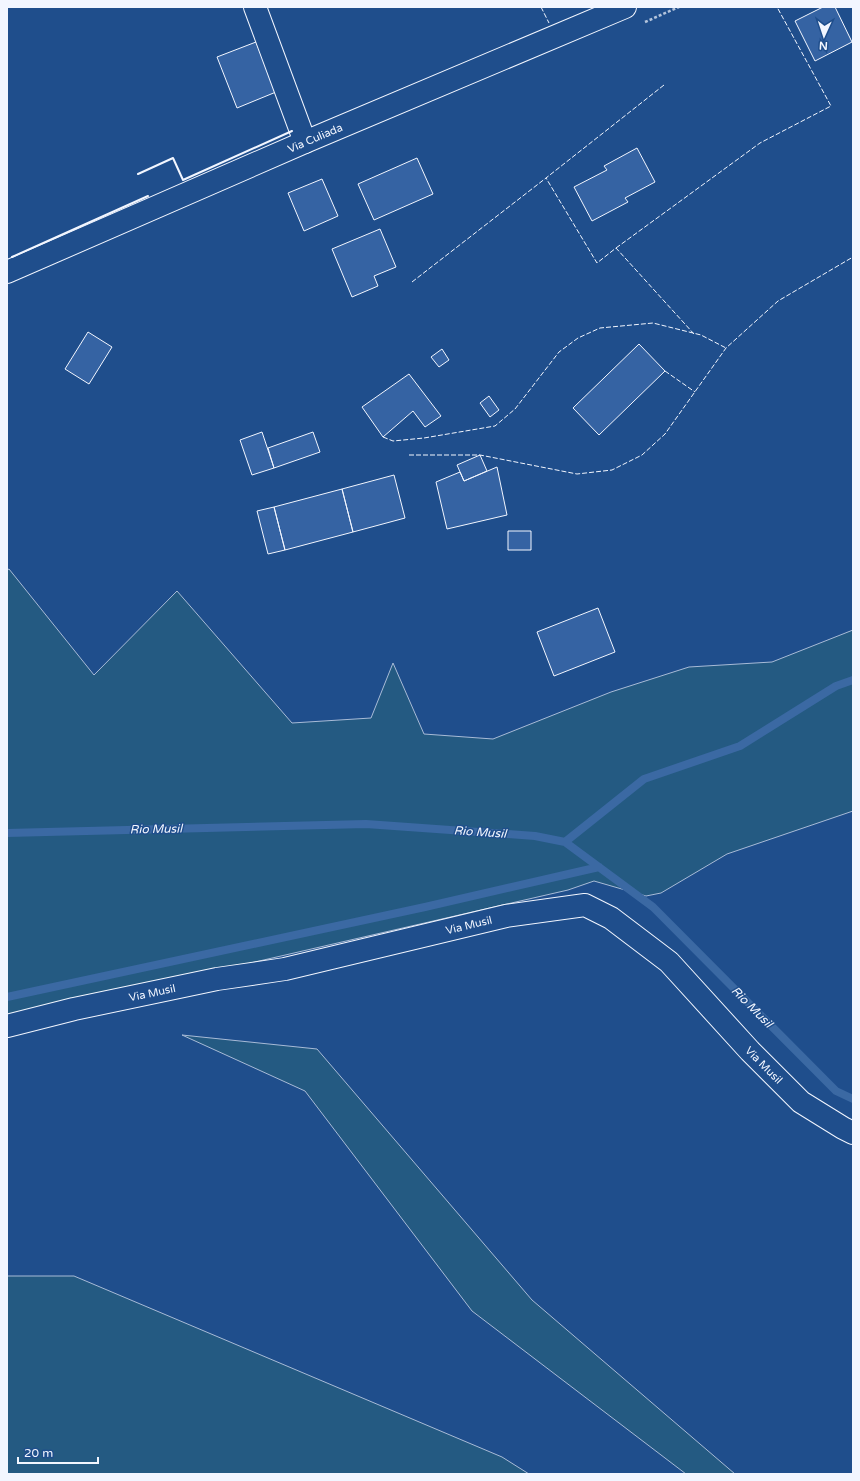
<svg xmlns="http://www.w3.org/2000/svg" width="860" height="1481" font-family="'Varela Round',sans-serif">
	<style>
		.green { fill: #245a82; stroke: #a8bbd7 }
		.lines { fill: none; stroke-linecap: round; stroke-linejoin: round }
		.stream { stroke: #3b69a3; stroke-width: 8 }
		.building { fill: #3563a3; stroke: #f2f6ff }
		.street-casing { stroke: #f2f6ff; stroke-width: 24 }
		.primary-casing { stroke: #f2f6ff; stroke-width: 24 }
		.path { stroke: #b3c4dc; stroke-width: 2.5; stroke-dasharray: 3 2; stroke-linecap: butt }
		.street { stroke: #1f4e8c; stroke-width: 22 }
		.primary { stroke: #1f4e8c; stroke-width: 22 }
		.fence { stroke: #f2f6ff; stroke-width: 1; stroke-dasharray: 5 2; stroke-linecap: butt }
		.wall { stroke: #f2f6ff; stroke-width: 2 }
		.labels { text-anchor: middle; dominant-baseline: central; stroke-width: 3; stroke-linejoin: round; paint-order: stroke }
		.street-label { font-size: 11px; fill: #f2f6ff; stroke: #1f4e8c }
		.water-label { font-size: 12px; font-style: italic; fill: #f2f6ff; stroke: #1f4e8c }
	</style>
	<rect width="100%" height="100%" fill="#1f4e8c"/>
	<path class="green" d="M 9,569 L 94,675 L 177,591 L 292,723 L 371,718 L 393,663 L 424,734 L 493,739 L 611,692 L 689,667 L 772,662 L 853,630 L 853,811 L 727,854 L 661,893 L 646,896 L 594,881 L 568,890 L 7,1019 L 7,570 Z
		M 182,1035 L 317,1049 L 532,1300 L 735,1474 L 686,1474 L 472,1311 L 305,1091 Z
		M 7,1276 L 74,1276 L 502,1457 L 529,1474 L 7,1474 Z"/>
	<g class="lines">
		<path class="stream" d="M 7,833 L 366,824 L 535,836 L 565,842 L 653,907 L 836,1091 L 853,1099
			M 565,842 L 644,779 L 740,746 L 836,686 L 853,680
			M 7,997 L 425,907 L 599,867"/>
	</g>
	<path class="building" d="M 823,7 L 835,7 L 852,42 L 815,61 L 795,21 Z
		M 256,42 L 276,92 L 237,108 L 217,57 Z
		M 637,148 L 655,182 L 625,198 L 628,202 L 592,221 L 574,187 L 607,170 L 604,166 Z
		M 417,158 L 433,194 L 374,220 L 358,184 Z
		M 322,179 L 338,216 L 304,231 L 288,193 Z
		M 380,229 L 396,267 L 374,276 L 378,286 L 352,297 L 332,249 Z
		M 88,332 L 112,347 L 89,384 L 65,369 Z
		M 639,344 L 665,371 L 599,435 L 573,408 Z
		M 442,349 L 449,360 L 439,367 L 431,357 Z
		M 409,374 L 441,416 L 425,427 L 413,411 L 383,437 L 362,407 Z
		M 489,396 L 499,410 L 490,417 L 480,403 Z
		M 262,432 L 274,468 L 252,475 L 240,440 Z
		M 313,432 L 320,452 L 274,468 L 268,448 Z
		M 480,455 L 487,471 L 464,481 L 457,465 Z
		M 497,467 L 507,515 L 447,529 L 436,482 L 460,472 L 464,481 Z
		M 394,475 L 405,518 L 353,532 L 342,489 Z
		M 342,489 L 353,532 L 285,550 L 274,507 Z
		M 274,507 L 285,550 L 268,554 L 257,511 Z
		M 508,531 L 531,531 L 531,550 L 508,550 Z
		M 598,608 L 615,652 L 554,676 L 537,632 Z"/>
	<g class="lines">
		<g class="street-casing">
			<g id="street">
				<path d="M 255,7 L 305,142"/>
				<path id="s1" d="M 7,1026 L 74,1009 L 217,979 L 285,969 L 506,916 L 585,905 L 611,918 L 669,962 L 750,1051 L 801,1102 L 843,1128 L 853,1133"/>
			</g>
		</g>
		<g class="primary-casing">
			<g id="primary">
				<path id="s2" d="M 7,272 L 305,142 L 625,7"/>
			</g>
		</g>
		<path class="path" d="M 645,22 L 679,7"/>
		<use href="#street" class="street"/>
		<use href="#primary" class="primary"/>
		<path class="fence" d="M 541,7 L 549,23
			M 664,85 L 546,178 L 597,263 L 616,248 L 694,334
			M 616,248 L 760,143 L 831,106 L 777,7
			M 412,282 L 546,178
			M 665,371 L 695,392
			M 383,437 L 393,441 L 424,438 L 495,426 L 515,409 L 559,352 L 578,338 L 600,328 L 653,323 L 701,335 L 726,348
			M 409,455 L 480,455 L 577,474 L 612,470 L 642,455 L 665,434 L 726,348 L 778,301 L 853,257"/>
		<path class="wall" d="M 138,174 L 173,158 L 183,180 L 292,131
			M 12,257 L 148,196"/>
	</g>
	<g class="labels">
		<g class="street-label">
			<text stroke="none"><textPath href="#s2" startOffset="336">Via Culiada</textPath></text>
			<text stroke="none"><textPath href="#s1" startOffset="473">Via Musil</textPath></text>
			<text stroke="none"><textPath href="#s1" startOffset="149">Via Musil</textPath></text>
			<text stroke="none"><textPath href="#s1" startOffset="833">Via Musil</textPath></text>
		</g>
		<g class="water-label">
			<text transform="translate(156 829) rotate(-1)">Rio Musil</text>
			<text transform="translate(480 832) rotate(4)">Rio Musil</text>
			<text transform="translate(752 1007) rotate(45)">Rio Musil</text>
		</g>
	</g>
	<rect width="860" height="1481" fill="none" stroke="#f2f6ff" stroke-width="16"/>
	<g transform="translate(824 36) rotate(183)" stroke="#1f4e8c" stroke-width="3" paint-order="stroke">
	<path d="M0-3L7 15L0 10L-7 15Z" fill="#f2f6ff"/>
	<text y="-6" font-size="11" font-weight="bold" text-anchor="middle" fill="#f2f6ff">N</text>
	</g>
	<path d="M18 1457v6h80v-6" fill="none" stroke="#f2f6ff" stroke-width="2"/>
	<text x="24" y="1457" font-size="12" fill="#f2f6ff" stroke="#1f4e8c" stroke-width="3" paint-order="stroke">20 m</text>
</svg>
